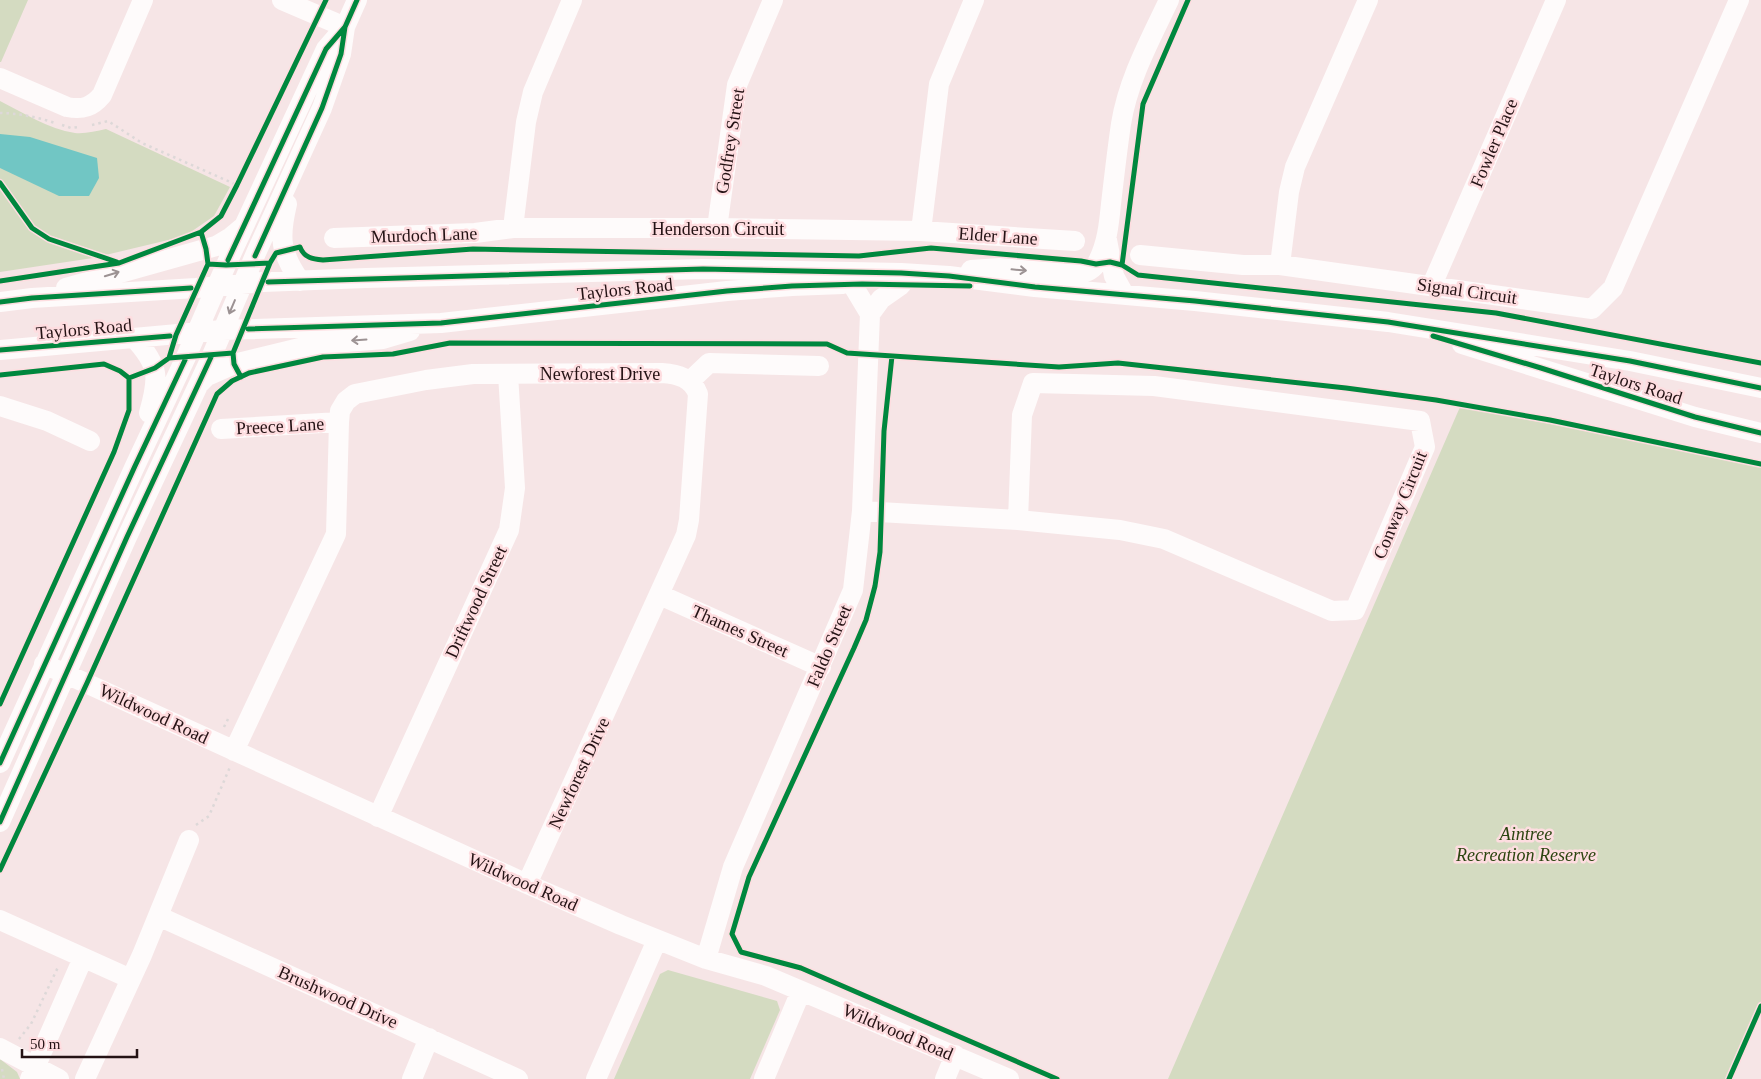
<svg xmlns="http://www.w3.org/2000/svg" width="1761" height="1079" font-family="Georgia,serif">
	<style>
		.green { fill: #d4dbc1 }
		.water { fill: #71c6c4 }
		.lines { fill: none; stroke-linecap: round; stroke-linejoin: round }
		.path { stroke: #ddd8d8; stroke-width: 2.5; stroke-dasharray: 2.5 4; stroke-linecap: butt }
		.minor { stroke: #fefbfb; stroke-width: 20 }
		.cycleway-casing { stroke: #fedde0; stroke-width: 8 }
		.cycleway { stroke: #00873e; stroke-width: 5 }
		.oneway { stroke: #9c9293 }
		.labels { text-anchor: middle; dominant-baseline: central; stroke-width: 5; stroke-linejoin: round; paint-order: stroke }
		.street-label { font-size: 18px; fill: #241214; stroke: #fedde0 }
		.park-label { font-size: 18px; font-style: italic; fill: #2c4510; stroke: #fedde0 }
	</style>
	<rect width="100%" height="100%" fill="#f6e5e6"/>
	<path class="green" d="M 0,0 L 28,0 L 1,62 L 0,62 Z
		M 0,101 C 24,113 48,129 75,133 C 85,134 96,131 106,129 L 230,187 L 214,216 L 185,236 L 93,258 L 0,272 Z
		M 1460,407 L 1677,448 L 1761,467 L 1761,1012 L 1732,1079 L 1168,1079 Z
		M 668,970 L 777,1001 L 780,1010 L 750,1079 L 614,1079 L 660,974 Z
		M 0,1059 L 17,1072 L 20,1079 L 0,1079 Z"/>
	<path class="water" d="M 0,134 L 30,137 L 97,158 L 99,178 L 89,196 L 59,196 L 0,168 Z"/>
	<g class="lines">
		<path class="path" d="M 0,113 C 18,113 37,117 55,123
			M 62,125 L 71,128 L 79,127
			M 92,125 L 108,121 L 142,143 L 237,185
			M 224,727 L 228,719
			M 196,825 L 209,816 L 230,767
			M 19,1039 L 31,1024 L 59,965
			M 2,1069 L 4,1079"/>
		<path class="minor" d="M 282,0 L 345,27
			M 572,0 L 533,92 L 526,122 L 513,228 L 717,228 L 921,231 L 939,84 L 974,0
			M 1368,0 L 1295,167 L 1289,192 L 1280,265 L 1592,309 L 1613,288 L 1739,0
			M 0,78 L 67,107 C 83,110 92,107 102,95 L 143,0
			M 287,204 C 279,238 280,252 300,281
			M 717,228 L 737,85 L 773,0
			M 921,231 L 1075,241
			M 334,238 L 475,233 L 513,228
			M 1107,240 L 1114,276 L 1124,294
			M 1140,255 L 1243,265 L 1280,265
			M 971,270 L 1000,268 L 1074,274 C 1084,273 1091,272 1097,263 C 1107,245 1109,224 1111,204 C 1114,178 1117,151 1121,124 C 1128,80 1150,40 1169,0
			M 852,284 L 870,314
			M 1432,285 L 1556,0
			M 66,288 L 216,246 L 231,237 L 243,227
			M 0,302 L 32,298 L 196,288 L 263,282 L 366,278 L 703,269 L 901,273 L 949,276 L 1035,287 L 1195,301 L 1388,322 L 1630,361 L 1761,388
			M 870,314 L 881,299 L 901,285
			M 134,338 C 160,366 159,378 149,413
			M 1462,344 L 1695,417 L 1761,433
			M 0,350 L 222,330 L 441,323 L 727,291 L 792,286 L 843,284
			M 690,381 L 709,363 L 819,366
			M 199,384 L 207,376 L 234,364 L 312,345 L 383,339 L 410,331
			M 0,406 L 47,421 L 90,441
			M 221,429 L 339,422
			M 862,511 L 1018,520 L 1120,530 L 1164,539 L 1332,611 L 1355,610 L 1425,447 L 1420,421 L 1154,386 L 1033,383 L 1022,415 L 1018,520
			M 660,595 L 821,667
			M 44,664 L 527,884 L 621,925 L 706,959 L 766,976 L 1009,1079
			M 234,751 L 336,534 L 339,422 L 340,411 L 346,401 L 355,394 L 426,380 L 473,374 L 662,373 C 678,374 692,378 698,394 L 689,520 L 686,535 L 527,884
			M 0,763 L 135,466 L 186,357 L 226,265 L 326,49 L 345,27 L 357,0
			M 378,817 L 509,530 L 515,488 L 508,374
			M 0,822 L 127,537 L 210,360 L 256,253 L 322,108 L 341,54 L 345,27
			M 158,916 L 518,1079
			M 0,920 L 131,979
			M 706,959 L 733,867 L 853,590 L 862,511 L 870,314
			M 0,1048 L 59,1079
			M 30,1079 L 83,958
			M 85,1079 L 142,955 L 189,840
			M 412,1079 L 429,1038
			M 596,1079 L 657,940
			M 764,1079 L 801,991
			M 945,1079 L 955,1055"/>
		<g class="cycleway-casing">
			<path id="cycleway" d="M 0,183 L 32,228 L 49,239 L 117,262
				M 201,232 L 221,216 L 237,185 L 326,0
				M 255,256 L 322,108 L 341,54 L 345,27
				M 228,260 L 326,49 L 345,27 L 357,0
				M 1122,265 L 1143,104 L 1188,0
				M 0,281 L 119,263 L 201,232 L 206,249 L 208,264 L 226,265 L 270,263 L 276,253 L 300,247 C 304,258 313,259 323,260 L 473,249 L 859,256 L 931,248 L 1081,261 L 1096,264 L 1110,262 L 1122,265 L 1138,275 L 1496,313 L 1761,363
				M 268,282 L 703,269 L 901,273 L 949,276 L 1035,287 L 1195,301 L 1388,322 L 1630,361 L 1761,388
				M 0,302 L 32,298 L 191,288
				M 248,329 L 441,323 L 727,291 L 792,286 L 862,284 L 970,286
				M 1433,336 L 1541,368 L 1695,417 L 1761,433
				M 0,350 L 170,336
				M 233,353 L 270,263
				M 892,356 L 884,431 L 880,552 L 875,586 L 866,620 L 854,648 L 749,877 L 732,934 L 741,952 L 801,968 L 1057,1079
				M 169,358 L 176,335 L 208,264
				M 0,375 L 104,364 L 120,371 L 129,378 L 129,410 L 114,452 L 0,704
				M 129,378 L 155,368 L 169,358 L 233,353 L 234,364 L 241,377
				M 0,763 L 135,466 L 185,360
				M 0,822 L 127,537 L 212,355
				M 0,870 L 87,683 L 217,394 L 232,381 L 249,373 L 323,357 L 393,354 L 450,343 L 827,344 L 847,353 L 1059,367 L 1118,363 L 1346,388 L 1436,400 L 1550,420 L 1761,464
				M 1729,1079 L 1761,1006"/>
		</g>
		<use href="#cycleway" class="cycleway"/>
	</g>
	<defs><path id="oneway-shaft" d="M-6 0H5M1.5-3L5.5 0L1.5 3" fill="none" stroke-width="1.6" stroke-linecap="round" stroke-linejoin="round" transform="scale(1.25)"/></defs>
	<g class="oneway">
		<use href="#oneway-shaft" transform="translate(1019 270) rotate(5)"/>
		<use href="#oneway-shaft" transform="translate(112 274) rotate(-17)"/>
		<use href="#oneway-shaft" transform="translate(232 307) rotate(113)"/>
		<use href="#oneway-shaft" transform="translate(359 340) rotate(176)"/>
	</g>
	<g class="labels">
		<g class="street-label">
			<text transform="translate(730 141) rotate(-81)">Godfrey Street</text>
			<text transform="translate(1494 143) rotate(-67)">Fowler Place</text>
			<text x="718" y="229">Henderson Circuit</text>
			<text transform="translate(424 235) rotate(-2)">Murdoch Lane</text>
			<text transform="translate(998 236) rotate(4)">Elder Lane</text>
			<text transform="translate(625 289) rotate(-6)">Taylors Road</text>
			<text transform="translate(1467 291) rotate(8)">Signal Circuit</text>
			<text transform="translate(84 329) rotate(-5)">Taylors Road</text>
			<text x="600" y="374">Newforest Drive</text>
			<text transform="translate(1636 384) rotate(18)">Taylors Road</text>
			<text transform="translate(280 426) rotate(-3)">Preece Lane</text>
			<text transform="translate(1400 505) rotate(-68)">Conway Circuit</text>
			<text transform="translate(476 602) rotate(-65)">Driftwood Street</text>
			<text transform="translate(740 631) rotate(24)">Thames Street</text>
			<text transform="translate(829 646) rotate(-67)">Faldo Street</text>
			<text transform="translate(154 714) rotate(25)">Wildwood Road</text>
			<text transform="translate(579 773) rotate(-65)">Newforest Drive</text>
			<text transform="translate(523 882) rotate(24)">Wildwood Road</text>
			<text transform="translate(338 997) rotate(24)">Brushwood Drive</text>
			<text transform="translate(898 1032) rotate(23)">Wildwood Road</text>
		</g>
		<g class="park-label">
			<text x="1526" y="834">Aintree<tspan x="1526" dy="21">Recreation Reserve</tspan></text>
		</g>
	</g>
	<path d="M22 1049v8h115v-8" fill="none" stroke="#241214" stroke-width="2.5"/>
	<text x="30" y="1049" font-size="15" fill="#241214" stroke="#fedde0" stroke-width="4" paint-order="stroke">50 m</text>
</svg>
